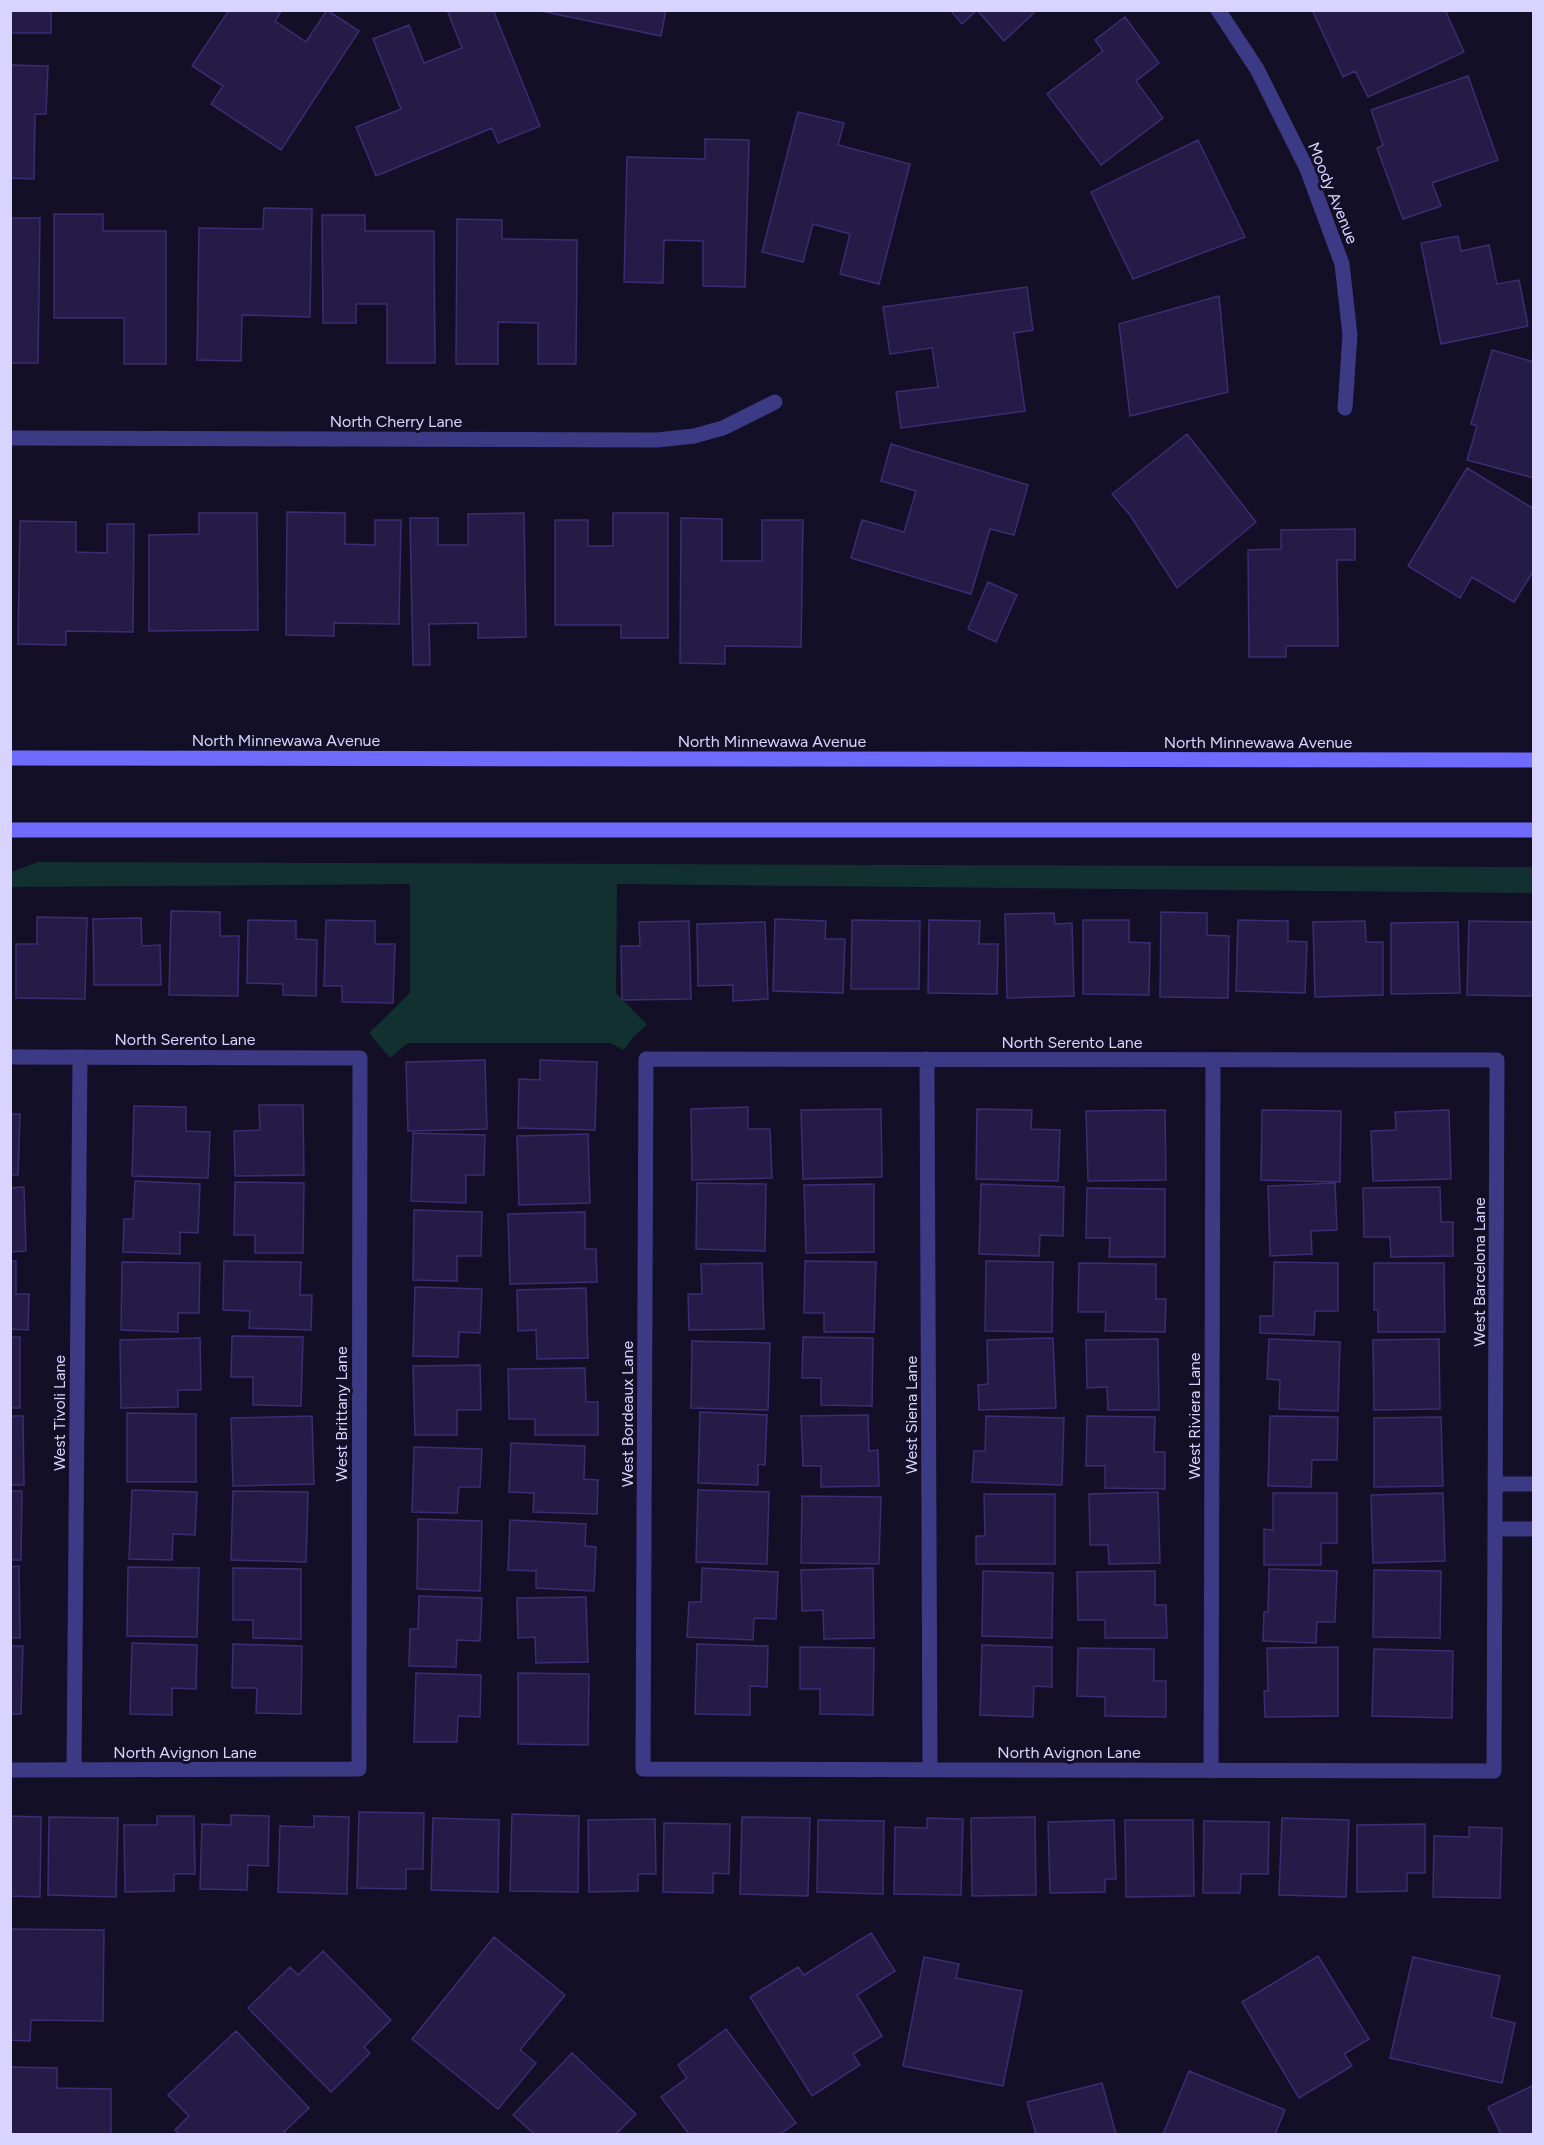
<svg xmlns="http://www.w3.org/2000/svg" width="1544" height="2145" font-family="Figtree,sans-serif">
	<style>
		.green { fill: #12302f }
		.building { fill: #241b47; stroke: #3b2d73; stroke-width: 1.5 }
		.lines { fill: none; stroke-linecap: round; stroke-linejoin: round }
		.street { stroke: #3d3a85; stroke-width: 15 }
		.secondary { stroke: #6f6bff; stroke-width: 15 }
		.labels { text-anchor: middle; dominant-baseline: central; stroke-width: 6; stroke-linejoin: round; paint-order: stroke }
		.street-label { font-size: 16px; fill: #d9d4ff; stroke: #130f26 }
	</style>
	<rect width="100%" height="100%" fill="#130f26"/>
	<path class="green" d="M 38,862 L 1534,867 L 1533,893 L 617,884 L 616,993 L 647,1025 L 634,1036 L 624,1050 L 610,1043 L 408,1043 L 390,1058 L 369,1033 L 410,993 L 410,884 L 11,887 L 11,872 Z"/>
	<path class="building" d="M 10,10 L 51,10 L 51,33 L 10,33 Z
		M 229,10 L 282,10 L 275,21 L 306,42 L 327,10 L 359,31 L 281,150 L 211,104 L 223,86 L 192,66 Z
		M 447,10 L 493,10 L 540,126 L 498,143 L 492,128 L 376,176 L 356,127 L 401,109 L 373,39 L 409,25 L 424,63 L 462,48 Z
		M 536,10 L 666,10 L 661,36 Z
		M 950,10 L 977,10 L 962,24 Z
		M 977,10 L 1037,10 L 1004,41 Z
		M 1318,10 L 1445,10 L 1464,52 L 1368,97 L 1355,71 L 1343,77 L 1313,12 Z
		M 1125,17 L 1159,63 L 1136,81 L 1163,118 L 1101,165 L 1047,94 L 1103,51 L 1095,40 Z
		M 10,65 L 48,66 L 46,114 L 35,114 L 34,179 L 10,178 Z
		M 1468,76 L 1498,160 L 1432,183 L 1441,206 L 1403,219 L 1377,148 L 1383,145 L 1371,110 Z
		M 798,112 L 844,123 L 838,145 L 910,164 L 879,284 L 840,274 L 850,234 L 813,224 L 803,262 L 762,252 Z
		M 705,139 L 749,140 L 745,287 L 703,286 L 703,241 L 664,240 L 663,283 L 624,282 L 627,157 L 705,159 Z
		M 1198,140 L 1245,237 L 1133,279 L 1091,192 Z
		M 264,208 L 312,209 L 310,317 L 242,315 L 241,361 L 197,360 L 199,228 L 263,229 Z
		M 54,214 L 103,214 L 103,231 L 166,231 L 166,364 L 124,364 L 124,318 L 54,318 Z
		M 322,215 L 365,215 L 365,231 L 434,231 L 435,363 L 387,363 L 387,304 L 356,304 L 356,323 L 323,323 Z
		M 10,218 L 40,218 L 38,363 L 10,363 Z
		M 457,219 L 502,220 L 502,239 L 577,240 L 576,364 L 538,364 L 538,323 L 498,322 L 498,364 L 456,364 Z
		M 1458,236 L 1461,251 L 1489,245 L 1497,284 L 1519,280 L 1528,326 L 1441,344 L 1421,243 Z
		M 1027,287 L 1033,330 L 1014,333 L 1025,411 L 901,428 L 896,392 L 938,387 L 932,348 L 890,354 L 883,307 Z
		M 1219,296 L 1228,392 L 1130,416 L 1119,324 Z
		M 1492,350 L 1534,362 L 1534,478 L 1467,460 L 1477,426 L 1471,424 Z
		M 1187,434 L 1256,522 L 1177,588 L 1130,515 L 1112,494 Z
		M 891,444 L 1028,485 L 1014,535 L 990,529 L 971,594 L 851,558 L 862,520 L 904,532 L 916,491 L 881,481 Z
		M 1467,468 L 1534,509 L 1534,570 L 1514,602 L 1472,577 L 1460,598 L 1408,566 Z
		M 287,512 L 345,513 L 345,544 L 375,545 L 375,520 L 401,520 L 399,624 L 334,623 L 334,636 L 286,635 Z
		M 199,513 L 257,513 L 258,630 L 149,631 L 149,535 L 199,534 Z
		M 524,513 L 526,637 L 478,638 L 478,623 L 429,624 L 430,665 L 413,665 L 410,518 L 438,518 L 438,545 L 468,545 L 468,514 Z
		M 613,513 L 668,513 L 668,638 L 621,638 L 621,625 L 555,625 L 555,520 L 588,520 L 588,546 L 613,546 Z
		M 681,518 L 722,519 L 722,561 L 762,561 L 762,520 L 803,520 L 801,647 L 725,646 L 725,664 L 680,663 Z
		M 20,521 L 76,522 L 76,552 L 107,553 L 107,524 L 134,524 L 133,632 L 66,631 L 66,645 L 18,644 Z
		M 1355,529 L 1355,560 L 1337,560 L 1338,646 L 1286,646 L 1286,657 L 1249,657 L 1248,550 L 1281,549 L 1281,530 Z
		M 988,582 L 1017,595 L 996,642 L 968,629 Z
		M 171,911 L 220,912 L 220,936 L 239,936 L 238,996 L 169,995 Z
		M 1161,912 L 1207,913 L 1207,935 L 1229,936 L 1228,998 L 1160,997 Z
		M 1054,913 L 1055,924 L 1072,923 L 1074,996 L 1007,998 L 1005,914 Z
		M 37,917 L 87,918 L 85,999 L 16,998 L 16,944 L 37,944 Z
		M 141,918 L 142,946 L 160,945 L 161,985 L 94,985 L 93,919 Z
		M 775,919 L 826,921 L 825,939 L 845,939 L 843,993 L 773,991 Z
		M 248,920 L 296,921 L 296,939 L 317,940 L 316,996 L 283,995 L 283,984 L 247,983 Z
		M 326,920 L 375,921 L 375,944 L 395,944 L 393,1003 L 342,1002 L 342,986 L 324,986 Z
		M 852,920 L 920,921 L 919,989 L 851,989 Z
		M 929,920 L 980,921 L 979,944 L 998,944 L 997,994 L 928,993 Z
		M 1083,920 L 1129,920 L 1129,942 L 1150,943 L 1149,995 L 1083,994 Z
		M 1238,920 L 1288,921 L 1288,941 L 1307,942 L 1305,993 L 1236,991 Z
		M 689,921 L 691,999 L 622,1000 L 621,946 L 640,946 L 639,922 Z
		M 1365,921 L 1366,942 L 1383,942 L 1383,995 L 1315,997 L 1313,922 Z
		M 1469,921 L 1534,922 L 1534,996 L 1467,995 Z
		M 765,922 L 768,999 L 733,1001 L 733,985 L 698,986 L 697,924 Z
		M 1458,922 L 1460,993 L 1391,994 L 1391,923 Z
		M 485,1060 L 487,1129 L 408,1131 L 406,1062 Z
		M 540,1060 L 597,1062 L 595,1130 L 518,1128 L 519,1079 L 540,1080 Z
		M 259,1105 L 303,1105 L 304,1175 L 235,1176 L 234,1131 L 260,1130 Z
		M 134,1106 L 186,1107 L 186,1131 L 210,1132 L 208,1178 L 132,1176 Z
		M 748,1107 L 748,1129 L 770,1129 L 772,1178 L 692,1180 L 691,1109 Z
		M 881,1109 L 882,1177 L 803,1179 L 801,1110 Z
		M 977,1109 L 1032,1110 L 1031,1129 L 1060,1130 L 1058,1181 L 976,1179 Z
		M 1165,1110 L 1166,1180 L 1088,1181 L 1086,1111 Z
		M 1262,1110 L 1341,1111 L 1340,1182 L 1261,1180 Z
		M 1449,1110 L 1451,1179 L 1373,1181 L 1371,1131 L 1396,1130 L 1395,1112 Z
		M 10,1114 L 20,1114 L 18,1175 L 10,1175 Z
		M 413,1133 L 485,1135 L 484,1175 L 466,1175 L 466,1203 L 411,1201 Z
		M 588,1134 L 590,1203 L 519,1205 L 517,1136 Z
		M 135,1181 L 200,1184 L 198,1233 L 180,1232 L 180,1254 L 123,1252 L 124,1219 L 133,1219 Z
		M 235,1182 L 304,1183 L 303,1253 L 255,1253 L 255,1235 L 234,1235 Z
		M 697,1183 L 766,1184 L 765,1251 L 696,1249 Z
		M 1335,1183 L 1337,1230 L 1311,1231 L 1312,1254 L 1270,1256 L 1268,1186 Z
		M 874,1184 L 874,1252 L 806,1253 L 804,1185 Z
		M 981,1184 L 1064,1187 L 1063,1236 L 1040,1235 L 1039,1256 L 979,1254 Z
		M 24,1187 L 26,1251 L 10,1252 L 10,1188 Z
		M 1440,1187 L 1441,1222 L 1453,1222 L 1453,1256 L 1391,1257 L 1390,1237 L 1364,1237 L 1363,1188 Z
		M 1087,1188 L 1165,1189 L 1165,1257 L 1109,1257 L 1110,1238 L 1086,1238 Z
		M 414,1210 L 482,1212 L 481,1256 L 457,1256 L 457,1281 L 413,1280 Z
		M 585,1212 L 585,1249 L 596,1249 L 597,1282 L 510,1284 L 508,1214 Z
		M 10,1261 L 16,1261 L 16,1294 L 29,1294 L 28,1330 L 10,1329 Z
		M 224,1261 L 301,1262 L 300,1295 L 312,1295 L 311,1330 L 249,1328 L 250,1311 L 223,1310 Z
		M 805,1261 L 876,1262 L 874,1332 L 824,1332 L 824,1313 L 804,1313 Z
		M 986,1261 L 1053,1262 L 1052,1332 L 985,1331 Z
		M 122,1262 L 200,1263 L 199,1313 L 178,1313 L 178,1332 L 121,1330 Z
		M 1274,1262 L 1338,1263 L 1338,1311 L 1315,1311 L 1314,1335 L 1260,1333 L 1260,1316 L 1273,1316 Z
		M 762,1263 L 764,1329 L 689,1330 L 688,1294 L 702,1294 L 701,1264 Z
		M 1079,1263 L 1156,1264 L 1156,1299 L 1166,1299 L 1165,1332 L 1105,1331 L 1106,1312 L 1078,1312 Z
		M 1374,1263 L 1444,1263 L 1445,1332 L 1378,1332 L 1378,1310 L 1374,1310 Z
		M 415,1287 L 482,1289 L 480,1333 L 459,1332 L 458,1357 L 413,1356 Z
		M 586,1288 L 588,1358 L 537,1359 L 536,1330 L 518,1331 L 517,1290 Z
		M 232,1336 L 303,1337 L 301,1406 L 253,1405 L 253,1377 L 231,1377 Z
		M 10,1337 L 20,1337 L 20,1408 L 10,1408 Z
		M 803,1337 L 873,1338 L 872,1406 L 821,1405 L 821,1378 L 802,1378 Z
		M 200,1338 L 201,1390 L 178,1390 L 178,1407 L 121,1408 L 120,1340 Z
		M 1053,1338 L 1056,1408 L 979,1410 L 978,1385 L 988,1384 L 987,1340 Z
		M 1158,1339 L 1159,1410 L 1108,1410 L 1107,1387 L 1087,1388 L 1086,1340 Z
		M 1269,1339 L 1340,1342 L 1338,1411 L 1279,1409 L 1280,1380 L 1267,1379 Z
		M 1439,1339 L 1440,1409 L 1374,1410 L 1373,1340 Z
		M 692,1341 L 770,1343 L 768,1410 L 691,1408 Z
		M 480,1365 L 481,1410 L 457,1410 L 457,1435 L 415,1435 L 413,1366 Z
		M 585,1368 L 586,1402 L 598,1402 L 598,1435 L 535,1435 L 535,1419 L 509,1419 L 508,1369 Z
		M 700,1412 L 767,1415 L 765,1465 L 758,1464 L 758,1485 L 698,1483 Z
		M 127,1413 L 196,1414 L 196,1482 L 127,1482 Z
		M 868,1415 L 869,1451 L 878,1450 L 879,1486 L 821,1487 L 821,1466 L 803,1466 L 801,1416 Z
		M 10,1416 L 23,1416 L 24,1485 L 10,1485 Z
		M 312,1416 L 314,1484 L 233,1486 L 231,1418 Z
		M 986,1416 L 1064,1418 L 1062,1485 L 972,1482 L 974,1451 L 985,1451 Z
		M 1087,1416 L 1155,1417 L 1154,1452 L 1165,1452 L 1165,1489 L 1105,1488 L 1105,1466 L 1086,1466 Z
		M 1270,1416 L 1338,1417 L 1337,1460 L 1312,1460 L 1311,1487 L 1268,1486 Z
		M 1441,1417 L 1443,1486 L 1374,1487 L 1374,1418 Z
		M 511,1443 L 585,1446 L 584,1479 L 598,1480 L 597,1514 L 533,1512 L 534,1493 L 509,1492 Z
		M 414,1447 L 482,1449 L 480,1487 L 459,1487 L 457,1513 L 412,1512 Z
		M 132,1490 L 197,1492 L 195,1535 L 173,1534 L 172,1560 L 129,1559 Z
		M 698,1490 L 769,1492 L 767,1564 L 696,1562 Z
		M 10,1491 L 22,1491 L 21,1560 L 10,1560 Z
		M 233,1491 L 308,1492 L 306,1562 L 231,1560 Z
		M 1158,1492 L 1160,1563 L 1109,1564 L 1108,1545 L 1090,1545 L 1089,1494 Z
		M 1273,1493 L 1337,1493 L 1337,1543 L 1321,1543 L 1321,1565 L 1264,1565 L 1264,1529 L 1273,1530 Z
		M 1443,1493 L 1445,1561 L 1373,1563 L 1371,1495 Z
		M 984,1494 L 1055,1494 L 1055,1564 L 976,1564 L 976,1536 L 985,1536 Z
		M 802,1496 L 881,1497 L 879,1564 L 801,1563 Z
		M 418,1519 L 482,1521 L 480,1591 L 417,1589 Z
		M 510,1520 L 586,1524 L 585,1546 L 596,1547 L 594,1591 L 536,1588 L 536,1571 L 508,1570 Z
		M 19,1566 L 20,1638 L 10,1638 L 10,1567 Z
		M 128,1567 L 199,1568 L 197,1637 L 127,1636 Z
		M 233,1568 L 301,1569 L 301,1639 L 253,1638 L 253,1620 L 233,1620 Z
		M 702,1568 L 778,1572 L 776,1619 L 754,1618 L 753,1640 L 687,1637 L 689,1602 L 701,1602 Z
		M 873,1568 L 874,1638 L 824,1639 L 823,1610 L 802,1611 L 801,1570 Z
		M 1269,1569 L 1337,1571 L 1335,1622 L 1317,1622 L 1316,1643 L 1263,1641 L 1264,1612 L 1268,1612 Z
		M 1374,1570 L 1441,1571 L 1440,1638 L 1373,1637 Z
		M 983,1571 L 1053,1573 L 1052,1638 L 982,1636 Z
		M 1155,1571 L 1155,1605 L 1166,1605 L 1167,1638 L 1105,1638 L 1105,1620 L 1078,1620 L 1077,1572 Z
		M 419,1596 L 482,1598 L 480,1641 L 457,1640 L 456,1667 L 409,1666 L 410,1629 L 418,1629 Z
		M 586,1597 L 588,1662 L 536,1663 L 535,1637 L 518,1638 L 517,1598 Z
		M 132,1643 L 197,1645 L 196,1689 L 172,1688 L 172,1715 L 130,1714 Z
		M 233,1644 L 302,1646 L 301,1714 L 256,1713 L 257,1688 L 232,1688 Z
		M 697,1644 L 768,1646 L 767,1687 L 750,1686 L 750,1715 L 695,1714 Z
		M 982,1645 L 1052,1647 L 1052,1687 L 1034,1686 L 1033,1717 L 980,1715 Z
		M 10,1646 L 23,1646 L 21,1714 L 10,1714 Z
		M 800,1647 L 874,1648 L 873,1715 L 820,1714 L 820,1689 L 800,1689 Z
		M 1338,1647 L 1338,1716 L 1265,1717 L 1264,1691 L 1268,1691 L 1267,1648 Z
		M 1078,1648 L 1154,1649 L 1154,1681 L 1166,1681 L 1166,1717 L 1105,1716 L 1105,1697 L 1077,1696 Z
		M 1374,1649 L 1453,1651 L 1452,1718 L 1372,1716 Z
		M 416,1673 L 481,1675 L 480,1717 L 458,1716 L 457,1742 L 414,1742 Z
		M 518,1673 L 589,1674 L 588,1745 L 518,1744 Z
		M 359,1812 L 424,1813 L 423,1869 L 406,1869 L 406,1889 L 357,1888 Z
		M 512,1814 L 579,1816 L 578,1892 L 510,1891 Z
		M 231,1815 L 269,1816 L 268,1866 L 248,1865 L 247,1890 L 200,1889 L 202,1824 L 231,1825 Z
		M 10,1816 L 41,1817 L 40,1897 L 10,1896 Z
		M 157,1816 L 194,1816 L 195,1874 L 174,1874 L 174,1891 L 125,1892 L 124,1825 L 157,1825 Z
		M 314,1816 L 349,1817 L 347,1894 L 278,1892 L 280,1826 L 314,1827 Z
		M 49,1817 L 118,1818 L 116,1897 L 48,1895 Z
		M 742,1817 L 810,1818 L 808,1896 L 740,1894 Z
		M 1035,1817 L 1036,1895 L 972,1896 L 971,1818 Z
		M 433,1818 L 499,1820 L 498,1892 L 431,1890 Z
		M 927,1818 L 963,1819 L 961,1895 L 894,1894 L 895,1827 L 927,1828 Z
		M 1282,1818 L 1349,1820 L 1346,1897 L 1279,1895 Z
		M 655,1819 L 656,1874 L 638,1874 L 638,1891 L 589,1892 L 588,1820 Z
		M 818,1820 L 884,1821 L 883,1894 L 817,1892 Z
		M 1114,1820 L 1116,1879 L 1105,1879 L 1105,1892 L 1050,1893 L 1048,1822 Z
		M 1125,1820 L 1193,1820 L 1194,1896 L 1126,1897 Z
		M 1204,1821 L 1269,1822 L 1268,1874 L 1241,1874 L 1240,1893 L 1203,1893 Z
		M 664,1823 L 730,1824 L 729,1874 L 713,1873 L 713,1893 L 663,1892 Z
		M 1425,1824 L 1425,1873 L 1407,1873 L 1407,1891 L 1357,1892 L 1357,1825 Z
		M 1469,1827 L 1502,1828 L 1500,1898 L 1433,1897 L 1434,1836 L 1469,1837 Z
		M 10,1929 L 104,1930 L 103,2021 L 31,2020 L 30,2041 L 10,2040 Z
		M 871,1933 L 895,1971 L 857,1995 L 882,2036 L 853,2054 L 860,2065 L 812,2096 L 750,1997 L 798,1967 L 804,1975 Z
		M 494,1937 L 565,1995 L 520,2050 L 536,2063 L 498,2109 L 412,2039 Z
		M 323,1951 L 391,2020 L 364,2047 L 370,2053 L 331,2092 L 248,2008 L 290,1967 L 298,1975 Z
		M 1318,1956 L 1369,2039 L 1344,2054 L 1352,2066 L 1299,2098 L 1242,2002 Z
		M 924,1957 L 959,1964 L 956,1978 L 1022,1991 L 1003,2086 L 903,2066 Z
		M 1413,1957 L 1500,1976 L 1491,2017 L 1515,2023 L 1502,2083 L 1390,2058 Z
		M 726,2029 L 796,2123 L 780,2134 L 689,2134 L 661,2097 L 687,2078 L 678,2065 Z
		M 236,2031 L 309,2108 L 284,2132 L 286,2134 L 179,2134 L 175,2130 L 189,2116 L 168,2095 Z
		M 572,2053 L 636,2114 L 616,2134 L 534,2134 L 513,2115 Z
		M 10,2067 L 57,2068 L 57,2088 L 111,2089 L 111,2134 L 10,2134 Z
		M 1189,2071 L 1285,2110 L 1275,2134 L 1163,2134 Z
		M 1102,2083 L 1116,2134 L 1036,2134 L 1027,2102 Z
		M 1534,2085 L 1534,2134 L 1501,2134 L 1488,2107 Z"/>
	<g class="lines">
		<path class="street" d="M 1218,10 L 1257,69 L 1307,169 L 1342,264 L 1350,335 L 1345,408
			M 10,438 L 657,440 L 694,436 L 723,428 L 775,402
			M 10,1057 L 360,1058 L 359,1769 L 10,1770
			M 646,1059 L 1497,1060 L 1494,1771 L 643,1769 Z
			M 927,1059 L 930,1770
			M 1497,1484 L 1534,1484
			M 1496,1529 L 1534,1529
			M 74,1770 L 80,1057
			M 1211,1771 L 1213,1060"/>
		<path class="secondary" d="M 10,758 L 1534,760
			M 10,830 L 1534,830"/>
	</g>
	<g class="labels">
		<g class="street-label">
			<text transform="translate(1333 193) rotate(68)">Moody Avenue</text>
			<text x="396" y="421">North Cherry Lane</text>
			<text x="286" y="740">North Minnewawa Avenue</text>
			<text x="772" y="741">North Minnewawa Avenue</text>
			<text x="1258" y="742">North Minnewawa Avenue</text>
			<text x="185" y="1039">North Serento Lane</text>
			<text x="1072" y="1042">North Serento Lane</text>
			<text transform="translate(1479 1272) rotate(-90)">West Barcelona Lane</text>
			<text transform="translate(59 1413) rotate(-90)">West Tivoli Lane</text>
			<text transform="translate(341 1414) rotate(-90)">West Brittany Lane</text>
			<text transform="translate(627 1414) rotate(-90)">West Bordeaux Lane</text>
			<text transform="translate(911 1415) rotate(-90)">West Siena Lane</text>
			<text transform="translate(1194 1416) rotate(-90)">West Riviera Lane</text>
			<text x="185" y="1752">North Avignon Lane</text>
			<text x="1069" y="1752">North Avignon Lane</text>
		</g>
	</g>
	<rect width="1544" height="2145" fill="none" stroke="#d9d4ff" stroke-width="24"/>
</svg>
